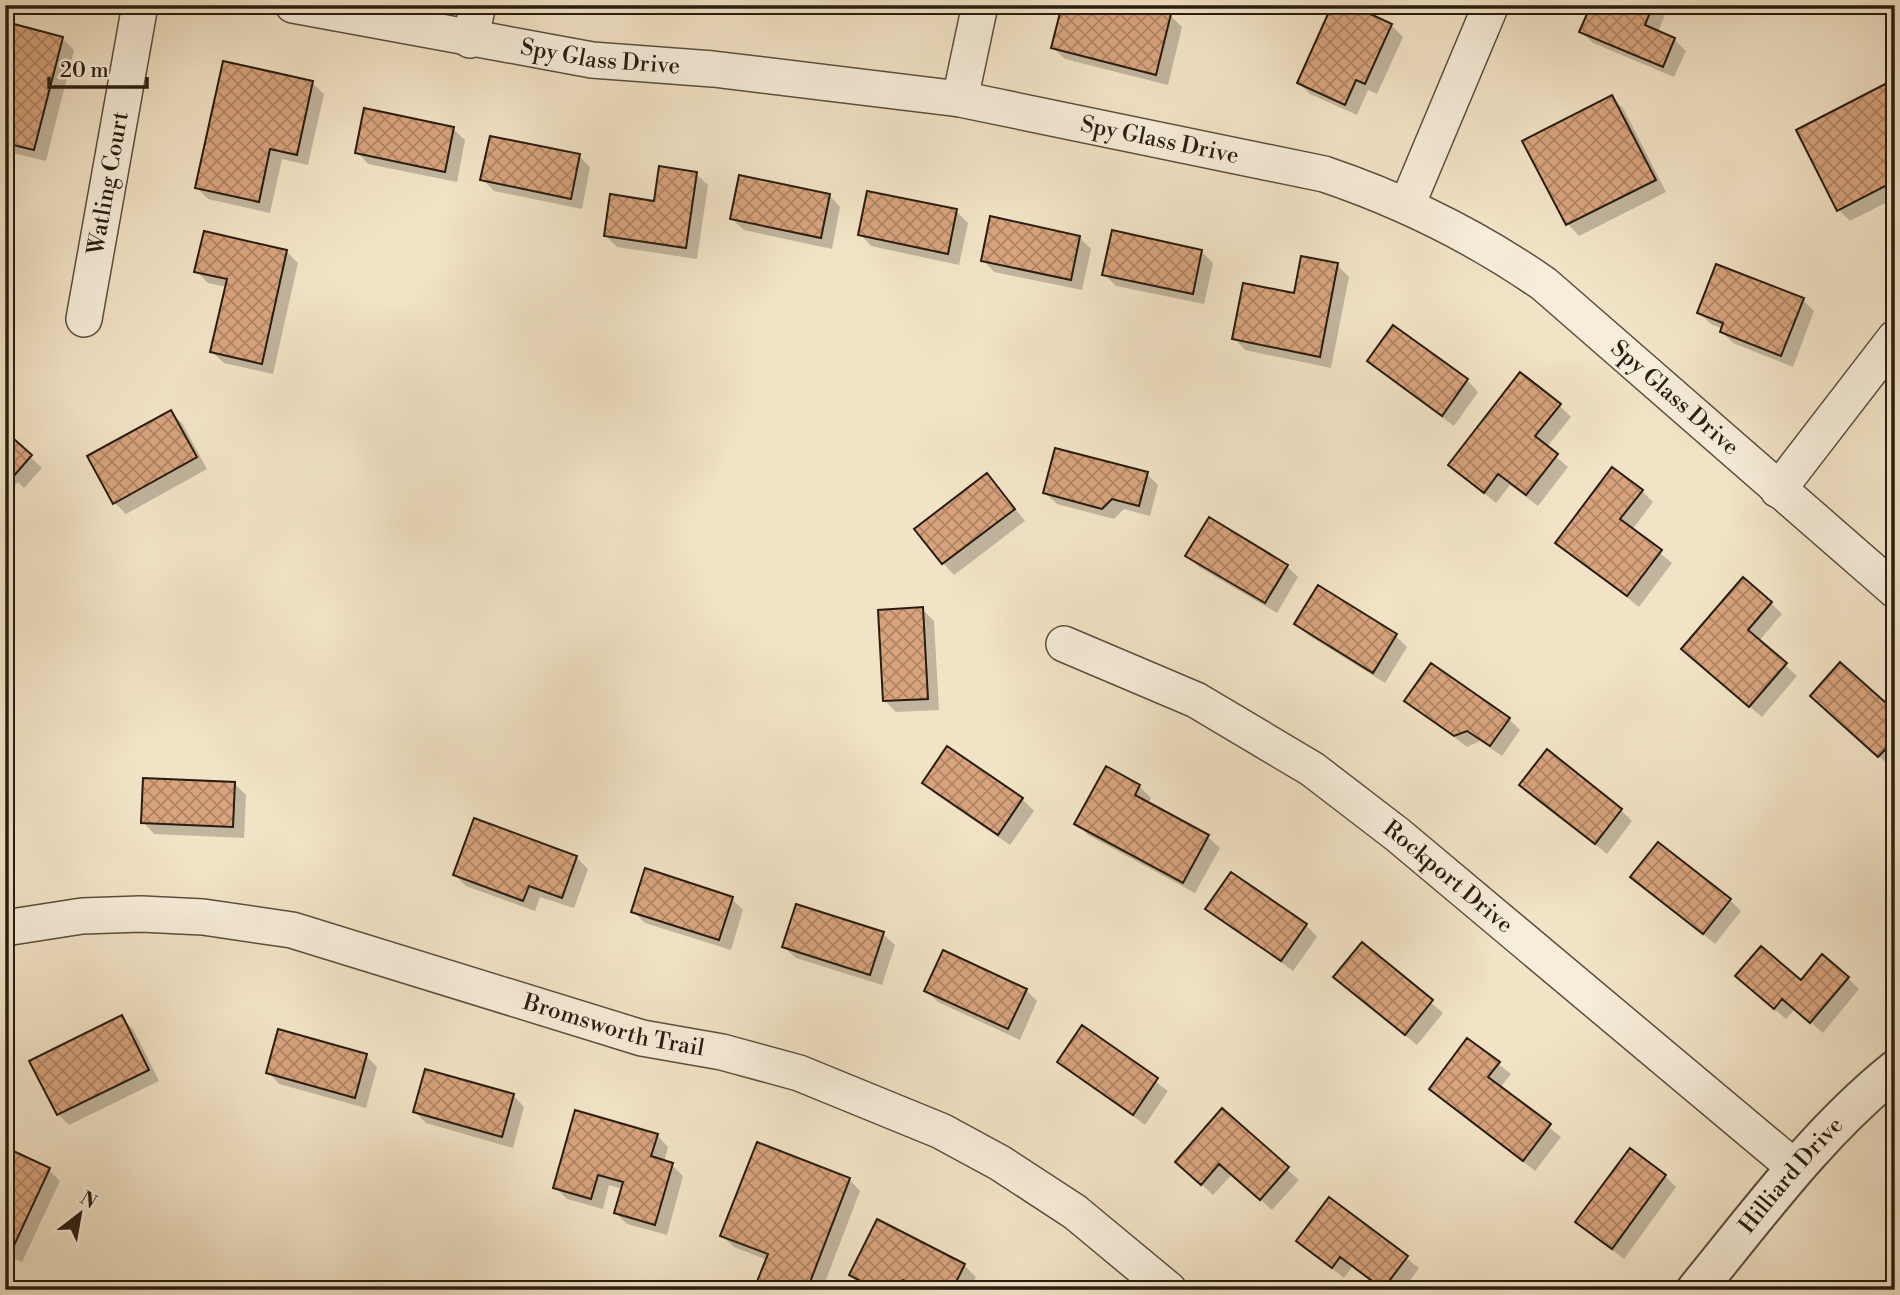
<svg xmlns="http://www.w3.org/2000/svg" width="1900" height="1295" font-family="'Libre Bodoni',serif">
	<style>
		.shadow { fill: #0003 }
		.building { fill: url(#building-cross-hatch); stroke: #281d10; stroke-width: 2 }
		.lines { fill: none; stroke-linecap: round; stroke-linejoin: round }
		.minor-casing { stroke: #5a4e3e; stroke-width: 38 }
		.tertiary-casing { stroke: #5a4e3e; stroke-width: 42 }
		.minor { stroke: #f7edda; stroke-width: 35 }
		.tertiary { stroke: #f7edda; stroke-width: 38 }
		.labels { text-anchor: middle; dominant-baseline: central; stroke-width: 6; stroke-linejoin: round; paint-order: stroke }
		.street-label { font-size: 23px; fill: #281d10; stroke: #f7edda }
	</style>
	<defs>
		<pattern id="building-cross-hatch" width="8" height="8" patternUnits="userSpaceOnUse" patternTransform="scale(1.75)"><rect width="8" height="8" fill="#d8a37d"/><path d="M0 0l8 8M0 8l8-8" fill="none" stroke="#af8465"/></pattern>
	</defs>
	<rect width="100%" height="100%" fill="#f2e3c6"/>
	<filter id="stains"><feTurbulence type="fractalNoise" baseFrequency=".00286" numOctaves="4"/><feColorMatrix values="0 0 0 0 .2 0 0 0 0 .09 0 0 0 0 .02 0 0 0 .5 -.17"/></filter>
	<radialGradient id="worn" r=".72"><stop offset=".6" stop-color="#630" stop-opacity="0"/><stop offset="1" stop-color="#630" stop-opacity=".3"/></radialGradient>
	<path class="shadow" d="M 864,5 L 896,5 L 894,13 Z
		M 1064,5 L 1142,5 L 1141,8 L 1170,15 L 1182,27 L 1168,85 L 1065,59 L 1053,48 Z
		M 1347,5 L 1391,25 L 1403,37 L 1377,94 L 1368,90 L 1357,115 L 1310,94 L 1299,83 Z
		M 1592,5 L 1669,5 L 1658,32 L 1674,39 L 1686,51 L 1674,77 L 1593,43 L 1581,32 Z
		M 62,38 L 74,50 L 46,161 L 5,151 L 5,46 Z
		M 1895,81 L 1895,198 L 1850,221 L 1839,210 Z
		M 312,83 L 324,94 L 308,165 L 282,159 L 270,213 L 208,199 L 197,188 Z
		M 1611,97 L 1623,108 L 1666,192 L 1579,236 L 1568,224 L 1525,141 Z
		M 453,129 L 465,140 L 457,182 L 368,164 L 357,152 Z
		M 579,156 L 590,167 L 582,209 L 494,191 L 482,179 Z
		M 696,174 L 708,185 L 697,259 L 617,247 L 606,236 Z
		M 829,195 L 840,207 L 832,249 L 744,230 L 732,219 Z
		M 956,211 L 968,223 L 959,265 L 871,246 L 860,234 Z
		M 1079,237 L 1091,249 L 1082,290 L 994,272 L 983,260 Z
		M 286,251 L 298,263 L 273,374 L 224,363 L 212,352 L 227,287 L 208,283 L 196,271 Z
		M 1201,251 L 1213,263 L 1204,304 L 1116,286 L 1104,274 Z
		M 1337,265 L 1349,277 L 1331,368 L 1245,350 L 1234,338 Z
		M 1803,300 L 1814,311 L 1793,367 L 1733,343 L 1722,332 L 1723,329 L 1711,324 L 1699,313 Z
		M 1369,361 L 1467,380 L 1478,392 L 1454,426 Z
		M 1559,405 L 1571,417 L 1546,448 L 1568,467 L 1538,506 L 1510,485 L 1496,503 L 1450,465 Z
		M 170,412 L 182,423 L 207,469 L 126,514 L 115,503 Z
		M 5,433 L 42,468 L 24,488 L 18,482 L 6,495 Z
		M 1147,474 L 1158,485 L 1150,516 L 1124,509 L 1114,519 L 1057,504 L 1045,493 Z
		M 987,475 L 1025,521 L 954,575 L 943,563 Z
		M 1642,491 L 1653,502 L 1632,530 L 1672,563 L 1639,607 L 1558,542 Z
		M 1187,555 L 1287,566 L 1298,577 L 1277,613 L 1199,567 Z
		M 1771,603 L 1782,614 L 1759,641 L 1797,676 L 1762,717 L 1695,660 Z
		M 922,609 L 934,621 L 939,710 L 896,712 L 885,701 Z
		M 1297,623 L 1396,636 L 1407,647 L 1385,683 L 1308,635 Z
		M 1407,701 L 1509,719 L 1520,730 L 1502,756 L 1480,741 L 1467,747 Z
		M 1824,707 L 1895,714 L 1895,763 L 1891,767 Z
		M 948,748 L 1022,799 L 1034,811 L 1010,845 L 935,794 L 924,783 Z
		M 1107,768 L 1139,786 L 1151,798 L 1148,803 L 1208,837 L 1220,848 L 1195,893 L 1088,835 L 1077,823 Z
		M 234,783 L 246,795 L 244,838 L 154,834 L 143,822 Z
		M 1521,785 L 1621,810 L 1632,821 L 1607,854 Z
		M 576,857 L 588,869 L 574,908 L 540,897 L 535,911 L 466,886 L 455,875 Z
		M 1231,874 L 1306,925 L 1317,937 L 1293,971 L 1208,908 Z
		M 1633,877 L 1730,900 L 1741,911 L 1715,944 Z
		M 732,899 L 743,910 L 731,950 L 645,923 L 633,911 Z
		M 883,934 L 895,945 L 882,985 L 796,958 L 784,947 Z
		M 1362,944 L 1443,1013 L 1417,1045 L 1347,988 Z
		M 1848,978 L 1859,989 L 1823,1033 L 1795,1009 L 1786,1019 L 1749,988 Z
		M 1026,990 L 1037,1001 L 1020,1040 L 938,1002 L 926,991 Z
		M 121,1017 L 133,1029 L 159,1081 L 69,1125 L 58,1114 Z
		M 1083,1027 L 1168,1091 L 1145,1125 L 1059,1062 Z
		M 1468,1040 L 1511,1074 L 1500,1088 L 1561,1137 L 1535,1171 L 1431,1089 Z
		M 366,1056 L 377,1067 L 366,1108 L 279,1084 L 268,1072 Z
		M 513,1095 L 524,1107 L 513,1148 L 426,1123 L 415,1112 Z
		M 1222,1111 L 1299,1180 L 1272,1210 L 1232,1174 L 1213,1195 L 1189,1173 Z
		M 657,1135 L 668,1147 L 664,1162 L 672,1165 L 683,1176 L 667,1235 L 627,1224 L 616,1213 L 623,1189 L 609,1185 L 603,1209 L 567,1199 L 555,1187 Z
		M 5,1160 L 49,1170 L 60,1181 L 22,1262 L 5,1254 Z
		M 1665,1176 L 1676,1187 L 1624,1259 L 1577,1222 Z
		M 849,1179 L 860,1191 L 822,1290 L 757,1290 L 767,1260 L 734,1247 L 722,1236 Z
		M 1330,1199 L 1419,1268 L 1403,1290 L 1382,1290 L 1352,1267 L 1344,1278 L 1298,1241 Z
		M 964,1265 L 976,1277 L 969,1290 L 869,1290 L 851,1275 Z"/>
	<path class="building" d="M 1062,5 L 1137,5 L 1171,14 L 1156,75 L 1051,48 Z
		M 1332,5 L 1351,5 L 1392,24 L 1365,84 L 1356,80 L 1345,105 L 1297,83 Z
		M 1591,5 L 1653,5 L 1645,25 L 1675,38 L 1663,67 L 1579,32 Z
		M 14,24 L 63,37 L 34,150 L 5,143 L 5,44 L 9,45 Z
		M 223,61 L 313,81 L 297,155 L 270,149 L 259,202 L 195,188 Z
		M 1895,79 L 1895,181 L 1837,211 L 1796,130 Z
		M 1612,95 L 1656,180 L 1566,225 L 1522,141 Z
		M 364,108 L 454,127 L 445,172 L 355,153 Z
		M 490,136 L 580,154 L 571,199 L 480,180 Z
		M 659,166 L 697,172 L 686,248 L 604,236 L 610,194 L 654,201 Z
		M 739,175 L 830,194 L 821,238 L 730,219 Z
		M 867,191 L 957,209 L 948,254 L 858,235 Z
		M 990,216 L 1080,236 L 1071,280 L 981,261 Z
		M 1112,230 L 1202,250 L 1193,294 L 1102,275 Z
		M 204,231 L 287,250 L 262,364 L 210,352 L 227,279 L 194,272 Z
		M 1301,256 L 1338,263 L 1320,357 L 1232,339 L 1243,283 L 1294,293 Z
		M 1716,264 L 1804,298 L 1781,356 L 1720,332 L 1723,323 L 1697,313 Z
		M 1393,325 L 1468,379 L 1442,416 L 1367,361 Z
		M 1520,372 L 1561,404 L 1535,436 L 1558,454 L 1526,495 L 1498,474 L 1484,493 L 1448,465 Z
		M 171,410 L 197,457 L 113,504 L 87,456 Z
		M 5,431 L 32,455 L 12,478 L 5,472 Z
		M 1055,448 L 1148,472 L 1139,506 L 1112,499 L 1102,509 L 1043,493 Z
		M 1612,467 L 1643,490 L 1620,519 L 1662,550 L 1627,596 L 1555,543 Z
		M 987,473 L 1015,509 L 942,564 L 914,529 Z
		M 1209,517 L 1288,565 L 1265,603 L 1185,556 Z
		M 1743,577 L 1772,602 L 1748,630 L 1787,663 L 1749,707 L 1681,649 Z
		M 1318,585 L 1397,634 L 1373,673 L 1294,624 Z
		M 923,607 L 928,699 L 883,701 L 878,610 Z
		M 1840,662 L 1895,711 L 1895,739 L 1878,757 L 1810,696 Z
		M 1431,663 L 1510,718 L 1490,746 L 1467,731 L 1454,736 L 1404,701 Z
		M 947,746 L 1023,798 L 998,835 L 922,783 Z
		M 1547,749 L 1622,809 L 1595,844 L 1519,785 Z
		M 1106,766 L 1140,785 L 1135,795 L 1209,835 L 1183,883 L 1074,824 Z
		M 143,778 L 235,782 L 233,827 L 141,823 Z
		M 474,818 L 577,856 L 562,898 L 529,886 L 523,901 L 453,875 Z
		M 1658,842 L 1731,899 L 1703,934 L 1630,877 Z
		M 645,868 L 733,897 L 719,940 L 631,912 Z
		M 1231,872 L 1307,924 L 1281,961 L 1205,909 Z
		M 796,904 L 884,932 L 870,975 L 782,947 Z
		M 1362,942 L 1433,1000 L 1405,1035 L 1333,977 Z
		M 1761,946 L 1801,980 L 1822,954 L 1849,977 L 1810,1023 L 1782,999 L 1774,1009 L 1735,976 Z
		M 943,950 L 1027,989 L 1008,1029 L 924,991 Z
		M 122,1015 L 149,1070 L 57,1115 L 29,1061 Z
		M 1082,1025 L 1158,1078 L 1133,1115 L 1057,1062 Z
		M 278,1029 L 367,1054 L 355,1098 L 266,1073 Z
		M 1467,1038 L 1500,1062 L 1488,1077 L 1551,1124 L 1523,1161 L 1429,1089 Z
		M 425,1069 L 514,1094 L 502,1137 L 413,1112 Z
		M 1222,1108 L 1289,1167 L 1260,1200 L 1219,1164 L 1201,1185 L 1175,1162 Z
		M 575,1110 L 658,1134 L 651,1156 L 673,1163 L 655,1225 L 614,1213 L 623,1182 L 598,1175 L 591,1199 L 553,1188 Z
		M 757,1142 L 850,1178 L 807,1290 L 754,1289 L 768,1254 L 720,1236 Z
		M 1630,1148 L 1666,1175 L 1612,1249 L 1575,1222 Z
		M 9,1149 L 50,1168 L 11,1252 L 5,1249 L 5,1156 Z
		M 1329,1197 L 1408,1256 L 1383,1289 L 1340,1257 L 1332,1268 L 1296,1241 Z
		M 877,1219 L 965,1264 L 952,1290 L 923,1290 L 903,1280 L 898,1290 L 877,1290 L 849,1275 Z
		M 1895,1275 L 1895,1290 L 1892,1290 L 1886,1284 Z"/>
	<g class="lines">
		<g class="minor-casing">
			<g id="minor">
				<path id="s1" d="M 293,5 L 592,60 L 713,69 L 960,99 L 1324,174 C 1404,201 1475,236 1544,284 L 1895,590"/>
				<path d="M 470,40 L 478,5"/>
				<path d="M 960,99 L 980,5"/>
				<path d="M 1407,205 L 1491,5"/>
				<path id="s2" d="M 84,319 L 140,5"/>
				<path d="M 1778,490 L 1895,338"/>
				<path id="s3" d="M 1064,644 L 1196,700 L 1312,769 L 1398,835 L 1794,1167"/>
				<path id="s4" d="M 5,928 L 82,916 L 141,914 L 203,917 L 292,930 L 642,1038 L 722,1052 L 799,1073 L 941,1131 L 1000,1163 L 1075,1212 L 1169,1290"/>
			</g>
		</g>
		<g class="tertiary-casing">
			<g id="tertiary">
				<path id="s5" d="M 1696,1290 C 1759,1213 1817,1133 1895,1070"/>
			</g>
		</g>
		<use href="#minor" class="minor"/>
		<use href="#tertiary" class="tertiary"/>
	</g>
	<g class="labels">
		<g class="street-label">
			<text stroke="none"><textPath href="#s1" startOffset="312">Spy Glass Drive</textPath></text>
			<text stroke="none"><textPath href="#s1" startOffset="878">Spy Glass Drive</textPath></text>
			<text stroke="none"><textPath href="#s2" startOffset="138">Watling Court</textPath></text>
			<text stroke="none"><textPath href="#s1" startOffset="1466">Spy Glass Drive</textPath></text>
			<text stroke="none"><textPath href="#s3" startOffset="452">Rockport Drive</textPath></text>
			<text stroke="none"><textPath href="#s4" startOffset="625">Bromsworth Trail</textPath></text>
			<text stroke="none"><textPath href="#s5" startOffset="149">Hilliard Drive</textPath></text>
		</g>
	</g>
	<rect width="1900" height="1295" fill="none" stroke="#f2e3c6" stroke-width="28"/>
	<rect x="7" y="7" width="1886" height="1281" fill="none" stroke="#281d10" stroke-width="3.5"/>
	<rect x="14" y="14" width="1872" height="1267" fill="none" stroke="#281d10" stroke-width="2"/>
	<g transform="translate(80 1214) rotate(31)" stroke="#f7edda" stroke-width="5" paint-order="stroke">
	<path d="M0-5L12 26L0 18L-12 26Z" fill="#281d10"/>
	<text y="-10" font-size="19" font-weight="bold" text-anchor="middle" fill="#281d10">N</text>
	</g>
	<path d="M49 77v10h98v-10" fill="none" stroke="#281d10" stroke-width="3.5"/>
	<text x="60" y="77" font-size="21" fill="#281d10" stroke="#f7edda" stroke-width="5" paint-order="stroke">20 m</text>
	<rect width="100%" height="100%" filter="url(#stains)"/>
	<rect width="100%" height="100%" fill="url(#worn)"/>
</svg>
